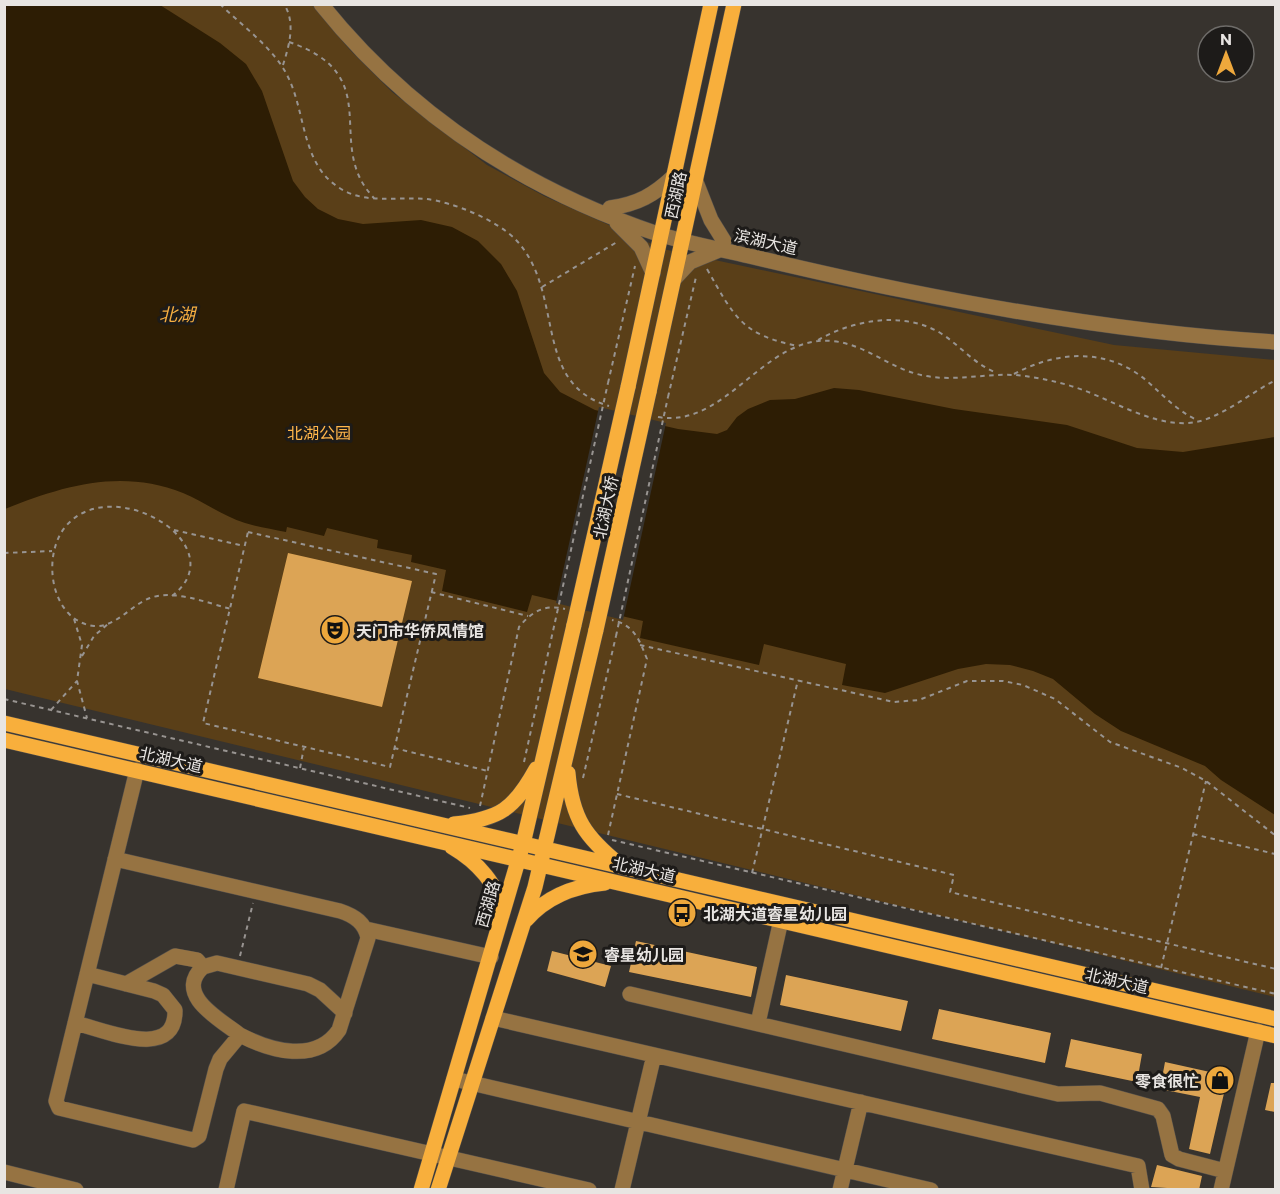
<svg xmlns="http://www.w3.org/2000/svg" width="1280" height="1194" font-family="Commissioner,'Noto Sans SC',sans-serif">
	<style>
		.green { fill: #5a3f18 }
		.water { fill: #2d1d04 }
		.pier { fill: #37332e }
		.building { fill: #dca455 }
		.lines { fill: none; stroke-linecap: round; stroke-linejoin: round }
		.minor-casing { stroke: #534f4b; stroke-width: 16 }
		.major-casing { stroke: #534f4b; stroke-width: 16 }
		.path { stroke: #989491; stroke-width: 2; stroke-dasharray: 4.5 4.5; stroke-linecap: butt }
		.minor { stroke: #967342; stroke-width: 15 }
		.major { stroke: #f8af3c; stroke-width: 15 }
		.major-bridge-casing { stroke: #534f4b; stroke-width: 16; stroke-linecap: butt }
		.path-bridge { stroke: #989491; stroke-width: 2; stroke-dasharray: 4.5 4.5; stroke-linecap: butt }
		.major-bridge { stroke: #f8af3c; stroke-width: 15 }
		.labels { text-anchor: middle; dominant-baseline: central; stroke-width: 6; stroke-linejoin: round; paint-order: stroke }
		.street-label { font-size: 16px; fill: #e8e5e2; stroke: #1d1b19 }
		.park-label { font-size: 16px; fill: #ffb64a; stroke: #1d1b19 }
		.poi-label { font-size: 16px; font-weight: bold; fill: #e8e5e2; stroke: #1d1b19; text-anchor: start }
		.water-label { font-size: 18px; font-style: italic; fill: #f6ae40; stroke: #1d1b19 }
	</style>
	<rect width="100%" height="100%" fill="#37332e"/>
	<path class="green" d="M 5,5 L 312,5 L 350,50 L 392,92 L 487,165 L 544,196 L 663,249 L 1114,345 L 1275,360 L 1275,997 L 5,689 Z"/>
	<path class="water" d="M 5,5 L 160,5 L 220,43 L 246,64 L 262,91 L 293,181 L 305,197 L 318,209 L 338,219 L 363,224 L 421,220 L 452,227 L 478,241 L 501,264 L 517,291 L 544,373 L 560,392 L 595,410 L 678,429 L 717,434 L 727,430 L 737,417 L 748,409 L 770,400 L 795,399 L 834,388 L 859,390 L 954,409 L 1067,425 L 1137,448 L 1183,452 L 1275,437 L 1275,815 L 1221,780 L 1205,766 L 1121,731 L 1095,714 L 1053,679 L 1033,671 L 1010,665 L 986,664 L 958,669 L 885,693 L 842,685 L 846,664 L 764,644 L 759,665 L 640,638 L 643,621 L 532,595 L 527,612 L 442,591 L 446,570 L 411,562 L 412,555 L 377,548 L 378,540 L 327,528 L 324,536 L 287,527 L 286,532 C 272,529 258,527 245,523 C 223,516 204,502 183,493 C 121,468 62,486 5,509 Z"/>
	<path class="pier" d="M 599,407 L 666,423 L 623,620 L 556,603 Z"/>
	<path class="building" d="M 288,553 L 412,581 L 382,707 L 258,678 Z
		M 636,941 L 757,967 L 751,997 L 629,972 Z
		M 552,951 L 611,966 L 605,987 L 547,971 Z
		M 786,975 L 908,1001 L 901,1031 L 780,1005 Z
		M 939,1009 L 1051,1033 L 1045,1063 L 932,1039 Z
		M 1071,1039 L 1142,1054 L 1137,1082 L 1065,1067 Z
		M 1165,1062 L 1228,1076 L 1210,1154 L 1189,1149 L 1200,1097 L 1160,1089 Z
		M 1271,1083 L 1275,1083 L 1275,1112 L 1265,1110 Z
		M 1157,1165 L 1202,1176 L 1199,1190 L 1151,1187 Z"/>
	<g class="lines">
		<g class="minor-casing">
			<path id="minor" d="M 321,4 C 410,115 523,189 658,234 C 687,243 719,249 749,256 C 800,268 851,280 902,290 C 1026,315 1150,335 1276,342
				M 696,182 L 711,220 L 724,241
				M 610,208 C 638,204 654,195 674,176
				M 617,223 L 641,247 L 653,273
				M 675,278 L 690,262 L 719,250
				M 115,859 L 340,911 C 355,916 365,923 368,938 L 339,1030 C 316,1064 271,1051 240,1035 L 220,1059 L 216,1069 L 199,1136 L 193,1140 L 59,1108 L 56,1101 C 83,991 110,880 137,770
				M 366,929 L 491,957
				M 203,967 L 217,963 L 308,984 L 320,990 L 345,1013
				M 126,984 L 175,956 L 197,960 L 203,967 C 173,995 221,1020 240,1035
				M 630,994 L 1058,1094 L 1100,1093 L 1158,1109 L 1163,1116 L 1172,1155 L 1179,1159 L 1225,1171
				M 493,1018 L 1138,1166 L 1142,1190
				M 75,1023 C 105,1030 176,1062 175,1010 L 163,995 L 154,991 L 87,974
				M 758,1023 L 781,920
				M 454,1079 L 931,1190
				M 4,1172 L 76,1190
				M 226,1190 L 244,1111 L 589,1190
				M 622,1190 L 654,1055
				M 840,1190 L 861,1102
				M 1221,1190 L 1258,1031"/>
		</g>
		<g class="major-casing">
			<path id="major" d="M 628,387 L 711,4
				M 649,392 L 734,4
				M 4,723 L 1276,1019
				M 4,740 L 1276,1036
				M 568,773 C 572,818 585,837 620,865
				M 454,824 C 500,819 514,809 536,769
				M 452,847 C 476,861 500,885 502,914
				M 526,920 C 547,896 574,886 605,883
				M 421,1190 L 523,844 L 574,625
				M 438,1190 L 535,887 L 596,630"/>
		</g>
		<path class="path" d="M 220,4 C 242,26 275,49 288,77 C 305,111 302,160 334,184 C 361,206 394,196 426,199 C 453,202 497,220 516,240 C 566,293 531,383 609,406
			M 289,42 C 389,76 322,144 374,198
			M 283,65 C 289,46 296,23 284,4
			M 707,269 C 734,316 741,335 798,346
			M 542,287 L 617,242
			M 818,340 C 855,319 907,310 945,336 C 963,349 976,365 997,373
			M 1014,374 C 1057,351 1107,347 1147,381 C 1164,396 1176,410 1197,420
			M 608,383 L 635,266
			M 668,397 L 696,277
			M 658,417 C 727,429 764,334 833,341 C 866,345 887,366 917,374 C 953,384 989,371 1025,376 C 1045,379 1064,383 1083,390 C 1118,403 1165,433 1204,420 C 1230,411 1252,392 1276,380
			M 174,530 L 244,546
			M 248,532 L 436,574 L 390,767 L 203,723 Z
			M 4,553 L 52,551
			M 431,592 L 528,616
			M 172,596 C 237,546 113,471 66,526 C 41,555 50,621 94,626 C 115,628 131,605 150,598 C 174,589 207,603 231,609
			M 74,619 L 82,645 L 77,681 L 87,718
			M 640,645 L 894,702 L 919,700 L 967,681 L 1003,681 L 1023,685 L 1055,699 L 1110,742 L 1182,768 L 1206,781 L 1276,836
			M 82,656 L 94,636 L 108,624
			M 4,699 L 470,808
			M 51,710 L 77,681
			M 394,748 L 488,771
			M 524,762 L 555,622
			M 300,768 L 304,747
			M 583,778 L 616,636
			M 617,794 L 954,875 L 950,892 L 1276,969
			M 480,806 L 519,627 C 532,611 546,604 565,609
			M 1193,834 L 1275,854
			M 608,835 L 647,659 C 639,639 634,625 612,620
			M 612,840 L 1276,994
			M 752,873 L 798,680
			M 240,956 L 253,903
			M 1161,968 L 1206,781"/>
		<use href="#minor" class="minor"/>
		<use href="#major" class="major"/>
		<g class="major-bridge-casing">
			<path id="major-bridge" d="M 574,625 L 628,387
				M 596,630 L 649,392"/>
		</g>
		<path class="path-bridge" d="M 555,622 L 608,383
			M 616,636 L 668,397"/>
		<use href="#major-bridge" class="major-bridge"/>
	</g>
	<defs>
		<g id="theatre-disc" transform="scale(1.5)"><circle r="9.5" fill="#eea83c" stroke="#1d1b19"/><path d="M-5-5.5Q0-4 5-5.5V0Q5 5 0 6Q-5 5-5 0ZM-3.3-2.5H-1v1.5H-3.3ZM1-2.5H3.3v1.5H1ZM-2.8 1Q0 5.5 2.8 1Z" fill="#111"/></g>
		<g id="bus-disc" transform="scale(1.5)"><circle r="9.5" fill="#eea83c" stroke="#1d1b19"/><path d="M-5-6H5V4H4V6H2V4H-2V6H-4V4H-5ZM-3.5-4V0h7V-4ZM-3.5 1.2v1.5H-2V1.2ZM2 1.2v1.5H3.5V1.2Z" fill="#111"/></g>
		<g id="school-disc" transform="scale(1.5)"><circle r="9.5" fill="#eea83c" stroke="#1d1b19"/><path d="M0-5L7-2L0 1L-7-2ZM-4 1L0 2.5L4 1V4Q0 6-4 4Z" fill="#111"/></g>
		<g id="shop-disc" transform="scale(1.5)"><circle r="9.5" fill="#eea83c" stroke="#1d1b19"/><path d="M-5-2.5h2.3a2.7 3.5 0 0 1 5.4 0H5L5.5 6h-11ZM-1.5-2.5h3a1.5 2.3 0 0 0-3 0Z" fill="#111"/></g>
	</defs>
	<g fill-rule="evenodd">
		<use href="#theatre-disc" x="335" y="630"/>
		<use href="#bus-disc" x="682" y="913"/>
		<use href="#school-disc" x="583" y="954"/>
		<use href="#shop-disc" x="1220" y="1080"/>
	</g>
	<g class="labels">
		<g class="street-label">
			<text transform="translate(675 195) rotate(-78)">西湖路</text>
			<text transform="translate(766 241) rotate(13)">滨湖大道</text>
			<text transform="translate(605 507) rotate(-78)">北湖大桥</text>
			<text transform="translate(171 759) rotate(13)">北湖大道</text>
			<text transform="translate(644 869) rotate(13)">北湖大道</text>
			<text transform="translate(487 904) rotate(-74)">西湖路</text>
			<text transform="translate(1117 980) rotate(13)">北湖大道</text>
		</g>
		<g class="park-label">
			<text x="319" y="432">北湖公园</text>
		</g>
		<g class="poi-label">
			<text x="356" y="630">天门市华侨风情馆</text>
			<text x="703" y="913">北湖大道睿星幼儿园</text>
			<text x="604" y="954">睿星幼儿园</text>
			<text x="1199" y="1080" text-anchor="end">零食很忙</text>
		</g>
		<g class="water-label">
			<text x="177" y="314">北湖</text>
		</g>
	</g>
	<rect width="1280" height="1194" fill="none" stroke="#e8e5e2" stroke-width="12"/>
	<g transform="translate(1226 54)"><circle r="28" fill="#1d1b19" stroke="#6e6c69" stroke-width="1.5"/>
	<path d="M0-4.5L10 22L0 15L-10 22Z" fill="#eea83c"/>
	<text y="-9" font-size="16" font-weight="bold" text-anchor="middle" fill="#e8e5e2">N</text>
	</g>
</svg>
